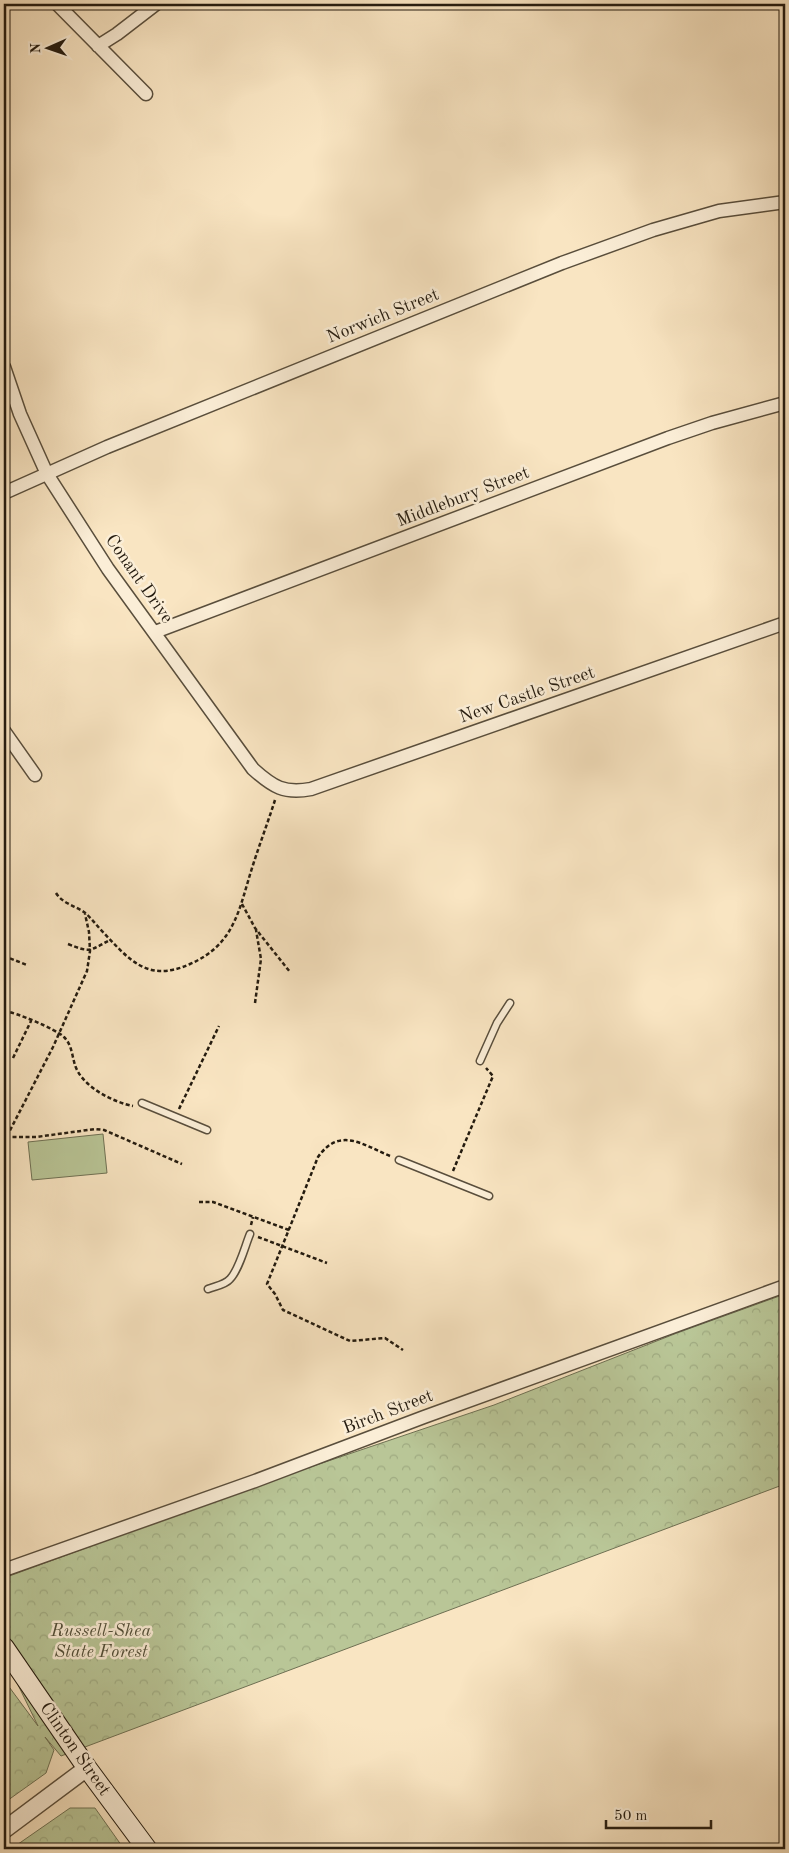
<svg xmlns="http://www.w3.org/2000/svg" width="789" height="1853" font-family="'Old Standard TT',serif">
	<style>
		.green { fill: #b9c697; stroke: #6e7053 }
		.forest { fill: url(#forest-crowns); stroke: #6e7053 }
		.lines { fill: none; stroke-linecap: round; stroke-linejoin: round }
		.service-casing { stroke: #594e3c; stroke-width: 9 }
		.minor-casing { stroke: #594e3c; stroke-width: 15 }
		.tertiary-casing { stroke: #594e3c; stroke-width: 19 }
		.secondary-casing { stroke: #241b0f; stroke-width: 21 }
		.path { stroke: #241b0f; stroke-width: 2.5; stroke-dasharray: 4 2.5; stroke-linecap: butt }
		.service { stroke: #fbeed7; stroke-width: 6 }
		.minor { stroke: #fbeed7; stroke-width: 12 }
		.tertiary { stroke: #fbeed7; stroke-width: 16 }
		.secondary { stroke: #fbeed7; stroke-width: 19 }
		.labels { text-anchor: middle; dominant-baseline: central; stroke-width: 5; stroke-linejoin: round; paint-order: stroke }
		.street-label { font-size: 18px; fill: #241b0f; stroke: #fbeed7 }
		.park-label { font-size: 18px; font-style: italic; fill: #514e38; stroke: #fbeed7 }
	</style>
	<defs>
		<pattern id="forest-crowns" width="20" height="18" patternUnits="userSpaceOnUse" patternTransform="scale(1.25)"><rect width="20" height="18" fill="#b9c697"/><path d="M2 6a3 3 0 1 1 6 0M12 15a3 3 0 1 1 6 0" fill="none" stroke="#9faa81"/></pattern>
	</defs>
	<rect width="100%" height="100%" fill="#f9e5c2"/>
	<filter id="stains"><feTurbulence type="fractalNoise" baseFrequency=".004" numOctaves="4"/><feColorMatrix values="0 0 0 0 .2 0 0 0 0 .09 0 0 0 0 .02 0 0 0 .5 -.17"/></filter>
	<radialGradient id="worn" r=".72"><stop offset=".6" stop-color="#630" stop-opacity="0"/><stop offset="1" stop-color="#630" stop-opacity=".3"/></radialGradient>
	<path class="green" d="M 103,1134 L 107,1173 L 32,1180 L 28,1142 Z"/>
	<path class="forest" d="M 785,1294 L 785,1484 L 61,1756 L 45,1737 L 54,1750 L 46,1773 L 4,1803 L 4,1680 L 38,1726 L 4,1656 L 4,1578 L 263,1483 L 494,1405 L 677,1333 Z
		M 70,1808 L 95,1808 L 124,1849 L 11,1849 Z"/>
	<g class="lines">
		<g class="service-casing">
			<path id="service" d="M 480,1061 L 497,1023 L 510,1003
				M 142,1103 L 207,1130
				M 399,1160 L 489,1196
				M 208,1289 C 215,1286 225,1285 230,1279 C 239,1270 245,1246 250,1234"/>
		</g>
		<g class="minor-casing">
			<path id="minor" d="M 57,4 L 146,94
				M 98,46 L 117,34 L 156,4
				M 4,367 L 20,414 L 47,474 L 108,569 L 253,769 C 273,787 284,794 311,789 L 785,623
				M 4,493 L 107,447 L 562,263 L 653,230 L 719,211 L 785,202
				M 155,632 L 668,438 L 712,423 L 785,403
				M 4,731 L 35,775
				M 4,1570 L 255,1481 L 424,1417 L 785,1286"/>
		</g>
		<g class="tertiary-casing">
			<path id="tertiary" d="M 4,1830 L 87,1768"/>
		</g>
		<g class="secondary-casing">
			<path id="secondary" d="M 4,1647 L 87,1768 L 147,1849"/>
		</g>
		<path class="path" d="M 56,893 C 62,903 75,906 84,912 C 90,917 95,923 100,929 C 128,958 146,984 190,964 C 236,944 239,908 253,865 C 260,843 268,822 275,800
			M 242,904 L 255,928 L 290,972
			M 68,944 C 91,953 89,951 110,940
			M 4,956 L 27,965
			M 255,1003 L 261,959 L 256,930
			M 4,1011 C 15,1012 56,1029 64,1037 C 72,1045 72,1056 75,1065 C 82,1087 113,1102 133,1106
			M 13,1058 L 31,1021
			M 179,1109 L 219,1026
			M 6,1137 L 36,1137 L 95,1129 L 104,1130 L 182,1164
			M 4,1142 L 53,1047 L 87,971 L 90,951 L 89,932 L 85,914
			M 390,1156 C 363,1145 340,1126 318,1157 L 267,1284 L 275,1294 L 283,1310 L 350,1341 L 385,1338 L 403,1350
			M 453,1171 L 493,1076 L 486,1068
			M 199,1202 L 213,1202 L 289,1230
			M 251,1225 L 253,1217
			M 258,1237 L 327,1263"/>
		<use href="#service" class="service"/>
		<use href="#minor" class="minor"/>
		<use href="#tertiary" class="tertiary"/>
		<use href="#secondary" class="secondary"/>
	</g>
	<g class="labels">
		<g class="street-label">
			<text transform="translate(383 316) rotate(-22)">Norwich Street</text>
			<text transform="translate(463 497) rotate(-21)">Middlebury Street</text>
			<text transform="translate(139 579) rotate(55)">Conant Drive</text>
			<text transform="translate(527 695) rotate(-19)">New Castle Street</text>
			<text transform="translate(388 1412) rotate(-21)">Birch Street</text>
			<text transform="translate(75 1749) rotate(55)">Clinton Street</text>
		</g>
		<g class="park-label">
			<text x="101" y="1631">Russell-Shea<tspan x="101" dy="21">State Forest</tspan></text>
		</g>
	</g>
	<rect width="789" height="1853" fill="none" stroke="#f9e5c2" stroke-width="20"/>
	<rect x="5" y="5" width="779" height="1843" fill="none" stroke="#241b0f" stroke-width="2.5"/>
	<rect x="10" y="10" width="769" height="1833" fill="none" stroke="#241b0f"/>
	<g transform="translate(48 48) rotate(268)" stroke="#fbeed7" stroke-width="4" paint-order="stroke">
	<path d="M0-4L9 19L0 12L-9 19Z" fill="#241b0f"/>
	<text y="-8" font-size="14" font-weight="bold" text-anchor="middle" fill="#241b0f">N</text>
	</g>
	<path d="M606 1820v8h105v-8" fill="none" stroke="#241b0f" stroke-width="2.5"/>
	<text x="614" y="1820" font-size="15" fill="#241b0f" stroke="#fbeed7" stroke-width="4" paint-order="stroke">50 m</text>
	<rect width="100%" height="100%" filter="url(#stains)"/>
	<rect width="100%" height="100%" fill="url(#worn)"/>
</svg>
